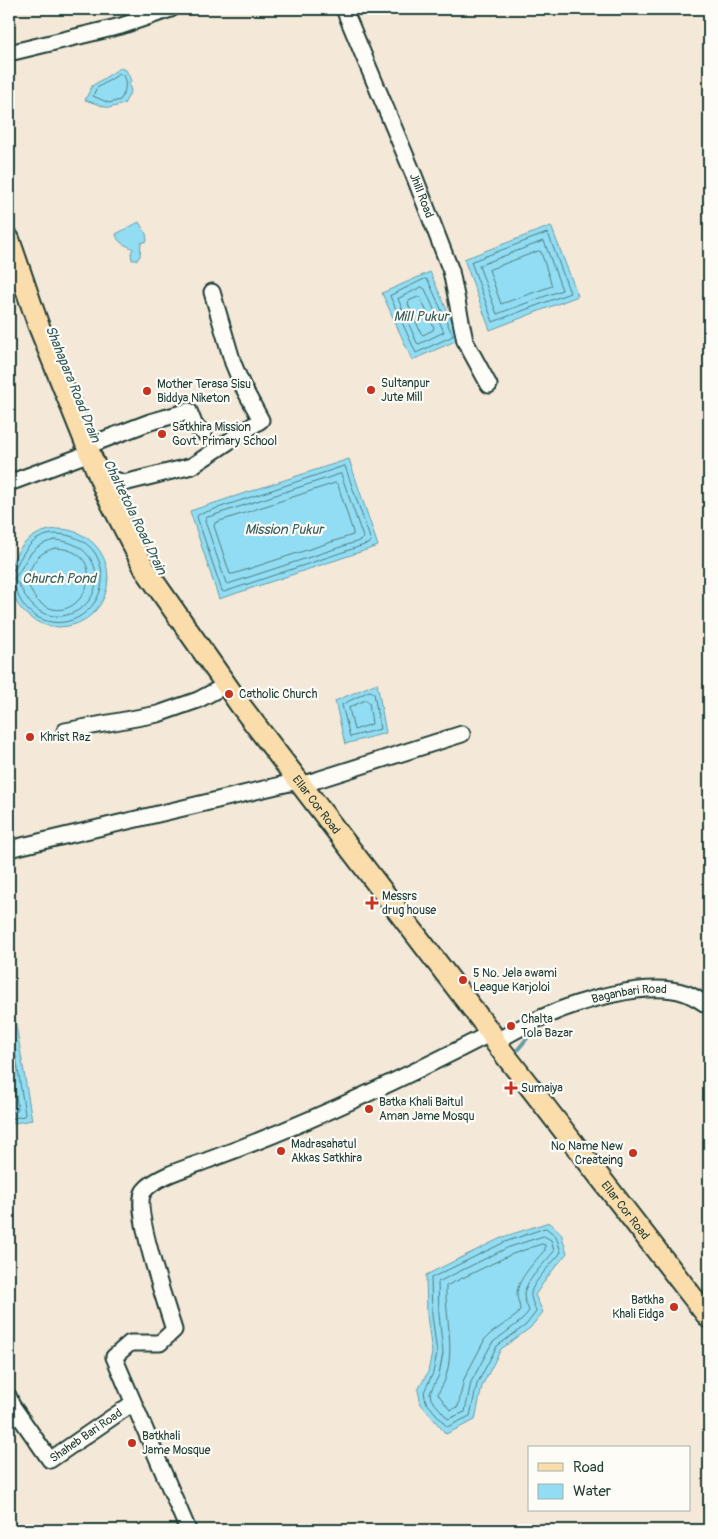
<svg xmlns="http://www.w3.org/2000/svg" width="718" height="1539" font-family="Pangolin,sans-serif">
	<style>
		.water { fill: #92ddf3; stroke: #649da7 }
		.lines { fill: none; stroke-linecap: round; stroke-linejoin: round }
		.shore { stroke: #4d7d80; stroke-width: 1 }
		.stream { stroke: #649da7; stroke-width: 4 }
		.minor-casing { stroke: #1f3d34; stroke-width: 19 }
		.major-casing { stroke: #1f3d34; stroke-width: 24 }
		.minor { stroke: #fdfcf7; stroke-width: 15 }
		.major { stroke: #fbdcab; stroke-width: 20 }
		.poi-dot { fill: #c8321e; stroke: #fdfcf7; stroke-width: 2 }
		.labels { text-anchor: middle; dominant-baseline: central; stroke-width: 4.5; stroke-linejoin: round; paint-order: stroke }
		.street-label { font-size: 12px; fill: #1f3d34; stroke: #fdfcf7 }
		.poi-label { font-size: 12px; fill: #1f3d34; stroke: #fdfcf7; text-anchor: start }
		.water-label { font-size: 14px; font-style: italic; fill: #365d5a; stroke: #fdfcf7 }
	</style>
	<rect width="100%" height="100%" fill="#f4e8d8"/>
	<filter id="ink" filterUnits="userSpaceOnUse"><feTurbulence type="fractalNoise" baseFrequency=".02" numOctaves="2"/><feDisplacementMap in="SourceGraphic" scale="10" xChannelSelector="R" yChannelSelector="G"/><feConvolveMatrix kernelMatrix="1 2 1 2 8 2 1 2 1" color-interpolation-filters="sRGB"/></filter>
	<g filter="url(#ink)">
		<path class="water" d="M 120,68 L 126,70 L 131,80 L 129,85 L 131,91 L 124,104 L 109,108 L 85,100 L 92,86 Z
			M 139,222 L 146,234 L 147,241 L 141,243 L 140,256 L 137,260 L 132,260 L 131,253 L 133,249 C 125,244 118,244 116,234 Z
			M 551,226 L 578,296 L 490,330 L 464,259 Z
			M 430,272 L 460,339 L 412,360 L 382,293 Z
			M 349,459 L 378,546 L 219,599 L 190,511 Z
			M10 578a49 49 0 1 1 98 0a49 49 0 1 1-98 0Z
			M 377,683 L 386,733 L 345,744 L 335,701 Z
			M 12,1001 L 32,1120 L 9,1124 L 9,1002 Z
			M 549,1222 L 561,1233 L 567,1253 L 548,1276 L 535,1295 L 543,1312 L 530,1328 L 501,1349 L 482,1386 L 475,1420 L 446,1434 L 421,1404 L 418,1390 L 428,1372 L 432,1353 L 427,1315 L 426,1275 L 503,1237 Z"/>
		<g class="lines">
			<path class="shore" d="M 120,74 L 123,75 C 127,83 126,92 120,100 L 109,103 L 93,96 L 96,89 Z
				M 548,233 L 570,293 L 493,322 L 471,262 Z
				M 544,241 L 562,290 L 497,314 L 479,266 Z
				M 539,251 L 541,252 L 552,286 L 501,304 L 489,270 Z
				M 425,279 L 428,280 L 453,336 L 416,353 L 390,296 Z
				M 422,287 L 425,289 L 444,332 L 419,344 L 417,343 L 398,299 Z
				M 419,297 L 421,299 L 434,328 L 433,330 L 423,335 L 421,333 L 408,304 L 409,301 Z
				M 345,466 L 371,541 L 370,543 L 224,592 L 222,591 L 197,517 L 198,515 Z
				M 341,474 L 363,537 L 362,540 L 228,584 L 226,583 L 205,521 L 206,518 Z
				M 336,483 L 338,485 L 353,532 L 353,535 L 233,574 L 230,574 L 214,526 L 215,523 Z
				M 54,540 C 108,542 110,608 62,616 C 52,617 41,614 34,607 C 25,599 22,587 14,579 C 29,560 26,548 54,540 Z
				M 55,548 C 118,550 80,635 39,602 C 32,596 30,587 26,579 C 34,562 35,554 55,548 Z
				M 9,571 L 15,569 C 23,551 33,535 55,534 C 71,534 86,540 95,553 C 121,596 71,643 31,613 C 22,606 19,597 15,588 L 9,586
				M 370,691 L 374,693 L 380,729 L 350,737 L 342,705 Z
				M 366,700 L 369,702 L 372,724 L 354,730 L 349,708 Z
				M 9,1013 L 25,1114 L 24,1116 L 9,1119
				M 9,1051 L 18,1109 L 17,1111 L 9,1113
				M 546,1228 L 556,1236 L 561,1252 C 554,1262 533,1281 531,1293 C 530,1299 535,1306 536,1312 L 526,1325 L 497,1346 L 477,1384 L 470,1416 L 447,1427 L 426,1402 L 424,1392 L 433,1373 L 437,1353 L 432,1315 L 431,1278 L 505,1242 Z
				M 544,1236 L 551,1240 L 554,1251 C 547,1261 524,1282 524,1295 C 524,1301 528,1306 529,1311 L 522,1320 L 492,1343 L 471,1382 L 465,1412 L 448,1419 L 431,1399 L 430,1393 L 439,1375 L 443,1353 L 439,1314 L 438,1282 L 507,1248 Z
				M 542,1244 L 545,1245 L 545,1250 C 536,1260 517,1280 517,1294 C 517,1300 520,1305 520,1310 L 517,1315 L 490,1334 L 485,1339 L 464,1379 L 458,1407 L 450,1410 L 438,1394 C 440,1388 445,1383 446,1376 C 455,1347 445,1316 446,1286 L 510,1255 Z"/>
			<path class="stream" d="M 514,1054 L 538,1025"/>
			<g class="minor-casing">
				<g id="minor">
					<path id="s1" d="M 344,9 L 415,178 L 451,271 L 465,341 L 489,385"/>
					<path d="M 9,53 L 121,26 L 171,9"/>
					<path d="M 87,446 L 150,422 L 189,411 L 195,426 L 204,433"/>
					<path d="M 98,474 L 124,483 L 192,466 L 261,420 L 242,385 L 233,363 L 212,292"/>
					<path d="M 9,483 L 90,453"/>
					<path d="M 65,731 L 158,714 L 198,700 L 226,685"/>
					<path d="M 301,785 L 462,734"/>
					<path d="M 9,849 L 298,781"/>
					<path id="s2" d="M 495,1042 C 511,1033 526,1024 543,1017 C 578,1001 648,980 685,993 C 694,996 702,1002 709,1006"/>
					<path id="s3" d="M 9,1397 L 11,1404 L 50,1460 L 133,1403"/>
					<path d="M 188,1530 L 114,1357 L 130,1343 L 160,1343 L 174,1330 C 167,1307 132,1207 144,1191 C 155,1176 193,1166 211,1159 C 307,1124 400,1080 491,1033"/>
				</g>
			</g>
			<g class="major-casing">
				<g id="major">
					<path id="s4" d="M 9,239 L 38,324 L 105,491 L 145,569 L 241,706 L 491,1033 L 495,1042 L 709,1318"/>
				</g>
			</g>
			<use href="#minor" class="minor"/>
			<use href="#major" class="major"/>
		</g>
	</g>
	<g class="poi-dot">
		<circle cx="371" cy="390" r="5"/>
		<circle cx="147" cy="391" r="5"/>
		<circle cx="162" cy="434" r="5"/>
		<circle cx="229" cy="694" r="5"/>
		<circle cx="30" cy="737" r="5"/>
		<path d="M369.5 895.5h5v5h5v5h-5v5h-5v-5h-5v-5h5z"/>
		<circle cx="463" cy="980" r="5"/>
		<circle cx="511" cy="1026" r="5"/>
		<path d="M508.5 1080.5h5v5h5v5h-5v5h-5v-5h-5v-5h5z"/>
		<circle cx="369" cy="1109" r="5"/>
		<circle cx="281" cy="1151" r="5"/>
		<circle cx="633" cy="1153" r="5"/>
		<circle cx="674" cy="1307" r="5"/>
		<circle cx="132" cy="1443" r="5"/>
	</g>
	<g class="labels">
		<g class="street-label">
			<text stroke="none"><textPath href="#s1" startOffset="202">Jhill Road</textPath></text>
			<text stroke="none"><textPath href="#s4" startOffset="649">Ellar Cor Road</textPath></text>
			<text stroke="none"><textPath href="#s2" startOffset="144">Baganbari Road</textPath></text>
			<text stroke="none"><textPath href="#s4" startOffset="1159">Ellar Cor Road</textPath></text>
			<text stroke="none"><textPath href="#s3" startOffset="119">Shaheb Bari Road</textPath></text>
		</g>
		<g class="poi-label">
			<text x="381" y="383">Sultanpur<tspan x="381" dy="14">Jute Mill</tspan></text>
			<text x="157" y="384">Mother Terasa Sisu<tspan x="157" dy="14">Biddya Niketon</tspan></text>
			<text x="172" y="427">Satkhira Mission<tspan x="172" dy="14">Govt. Primary School</tspan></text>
			<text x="239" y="694">Catholic Church</text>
			<text x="40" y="737">Khrist Raz</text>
			<text x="382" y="896">Messrs<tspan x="382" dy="14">drug house</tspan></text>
			<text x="473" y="973">5 No. Jela awami<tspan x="473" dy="14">League Karjoloi</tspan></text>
			<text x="521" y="1019">Chalta<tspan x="521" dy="14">Tola Bazar</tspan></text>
			<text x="521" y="1088">Sumaiya</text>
			<text x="379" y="1102">Batka Khali Baitul<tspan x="379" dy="14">Aman Jame Mosqu</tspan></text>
			<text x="291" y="1144">Madrasahatul<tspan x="291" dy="14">Akkas Satkhira</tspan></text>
			<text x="623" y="1146" text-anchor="end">No Name New<tspan x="623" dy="14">Createing</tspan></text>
			<text x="664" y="1300" text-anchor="end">Batkha<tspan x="664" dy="14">Khali Eidga</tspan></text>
			<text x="142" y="1436">Batkhali<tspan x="142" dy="14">Jame Mosque</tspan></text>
		</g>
		<g class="water-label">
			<text x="421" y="316">Mill Pukur</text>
			<text transform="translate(73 384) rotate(68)">Shahapara Road Drain</text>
			<text transform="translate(135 517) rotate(64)">Chaltetola Road Drain</text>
			<text x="284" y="529">Mission Pukur</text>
			<text x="59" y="578">Church Pond</text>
		</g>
	</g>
	<rect width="718" height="1539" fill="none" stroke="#fdfcf7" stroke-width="30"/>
	<rect x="15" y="15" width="688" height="1509" fill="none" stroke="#1f3d34" stroke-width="2" filter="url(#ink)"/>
	<rect x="528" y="1446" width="162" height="65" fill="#fdfcf7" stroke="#a4b0a9"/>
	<rect x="538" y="1463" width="25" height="8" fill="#fbdcab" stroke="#a4b0a9"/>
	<text x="573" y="1472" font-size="15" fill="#1f3d34">Road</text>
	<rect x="538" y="1484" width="25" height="15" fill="#92ddf3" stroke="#a4b0a9"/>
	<text x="573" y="1496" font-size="15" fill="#1f3d34">Water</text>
</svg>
